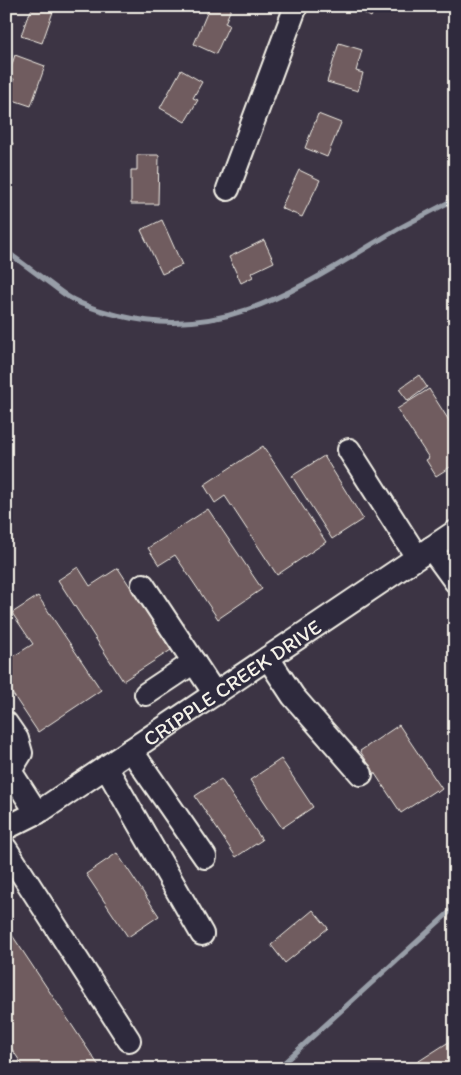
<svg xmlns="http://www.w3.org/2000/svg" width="461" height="1075" font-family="Itim,sans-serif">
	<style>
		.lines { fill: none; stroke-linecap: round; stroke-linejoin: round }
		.stream { stroke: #989ea8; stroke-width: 5 }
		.building { fill: #705b5e; stroke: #f4f1e8 }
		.minor-casing { stroke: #f4f1e8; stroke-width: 26 }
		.minor { stroke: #2f2a3d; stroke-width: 22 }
		.labels { text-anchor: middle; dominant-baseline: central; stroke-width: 4; stroke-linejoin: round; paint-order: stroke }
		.street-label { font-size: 21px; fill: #f4f1e8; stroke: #2f2a3d }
	</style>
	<rect width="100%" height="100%" fill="#3c3444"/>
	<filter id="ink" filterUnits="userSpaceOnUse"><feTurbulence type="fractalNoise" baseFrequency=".02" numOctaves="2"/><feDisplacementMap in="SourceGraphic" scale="10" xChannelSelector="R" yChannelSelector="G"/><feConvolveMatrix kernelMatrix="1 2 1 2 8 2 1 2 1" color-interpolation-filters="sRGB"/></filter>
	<g filter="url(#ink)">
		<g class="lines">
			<path class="stream" d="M 6,251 C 22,263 37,274 52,285 C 59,290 66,296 74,300 C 88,308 105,312 121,316 C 231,343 308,281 398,229 C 416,219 436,209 455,199
				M 277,1069 L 455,907"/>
		</g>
		<path class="building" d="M 33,6 L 55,6 L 42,43 L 21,36 L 28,15 L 29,15 Z
			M 210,6 L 232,6 L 225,23 L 229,25 L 216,54 L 194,44 Z
			M 351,6 L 376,6 L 371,17 Z
			M 339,43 L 362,50 L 356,71 L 363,73 L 358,91 L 327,82 Z
			M 15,55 L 45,66 L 31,106 L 7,98 L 14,79 L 8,76 Z
			M 181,70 L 202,82 L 193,98 L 198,100 L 185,122 L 160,108 Z
			M 318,114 L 341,123 L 327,157 L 305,148 Z
			M 6,141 L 13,143 L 6,162 Z
			M 137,155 L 159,155 L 158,204 L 131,204 L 131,170 L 137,170 Z
			M 299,170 L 320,180 L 302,217 L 281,208 Z
			M 162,220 L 182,265 L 162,274 L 141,230 Z
			M 264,240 L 274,262 L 251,273 L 253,277 L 241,283 L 229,257 Z
			M 419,375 L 427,387 L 408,401 L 399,389 Z
			M 429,389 L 455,430 L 455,464 L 436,476 L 426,460 L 429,458 L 397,409 Z
			M 263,446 L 326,542 L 277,575 L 225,496 L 215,503 L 204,485 Z
			M 324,456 L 363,519 L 332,539 L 292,476 Z
			M 208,509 L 262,589 L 218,619 L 175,555 L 159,565 L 148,548 Z
			M 78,567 L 90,586 L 118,568 L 171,650 L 123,681 L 58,580 Z
			M 38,596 L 101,690 L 38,732 L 6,684 L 6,661 L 33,644 L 12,613 Z
			M 399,725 L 442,789 L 438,792 L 436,790 L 401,813 L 360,751 Z
			M 281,759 L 313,807 L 282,828 L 250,780 Z
			M 221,779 L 262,840 L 236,857 L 195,796 Z
			M 117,853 L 159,916 L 128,937 L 86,874 Z
			M 313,910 L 328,928 L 285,963 L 271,945 Z
			M 6,926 L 101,1069 L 25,1069 L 6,1040 Z
			M 455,1038 L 455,1069 L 409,1069 L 408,1068 Z"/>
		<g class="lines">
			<g class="minor-casing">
				<g id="minor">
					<path d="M 228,189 L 296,6"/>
					<path d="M 349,450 L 417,557"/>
					<path d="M 431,548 L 455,581"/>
					<path d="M 143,585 L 215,694"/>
					<path d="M 268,658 L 293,696 L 361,774"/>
					<path d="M 146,694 L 194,662"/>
					<path d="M 6,723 L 17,739 L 21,753 L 10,771 L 37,813"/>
					<path d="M 131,750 L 205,857"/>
					<path d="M 106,767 L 202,934"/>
					<path id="s1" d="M 6,828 L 42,810 L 455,532"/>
					<path d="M 6,849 L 129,1040"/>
				</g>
			</g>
			<use href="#minor" class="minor"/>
		</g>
	</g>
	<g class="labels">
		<g class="street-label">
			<text stroke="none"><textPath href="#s1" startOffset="269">CRIPPLE CREEK DRIVE</textPath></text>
		</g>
	</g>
	<rect width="461" height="1075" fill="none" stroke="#2f2a3d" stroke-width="25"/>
	<rect x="12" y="12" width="436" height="1050" fill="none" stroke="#f4f1e8" stroke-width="2" filter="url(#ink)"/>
</svg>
